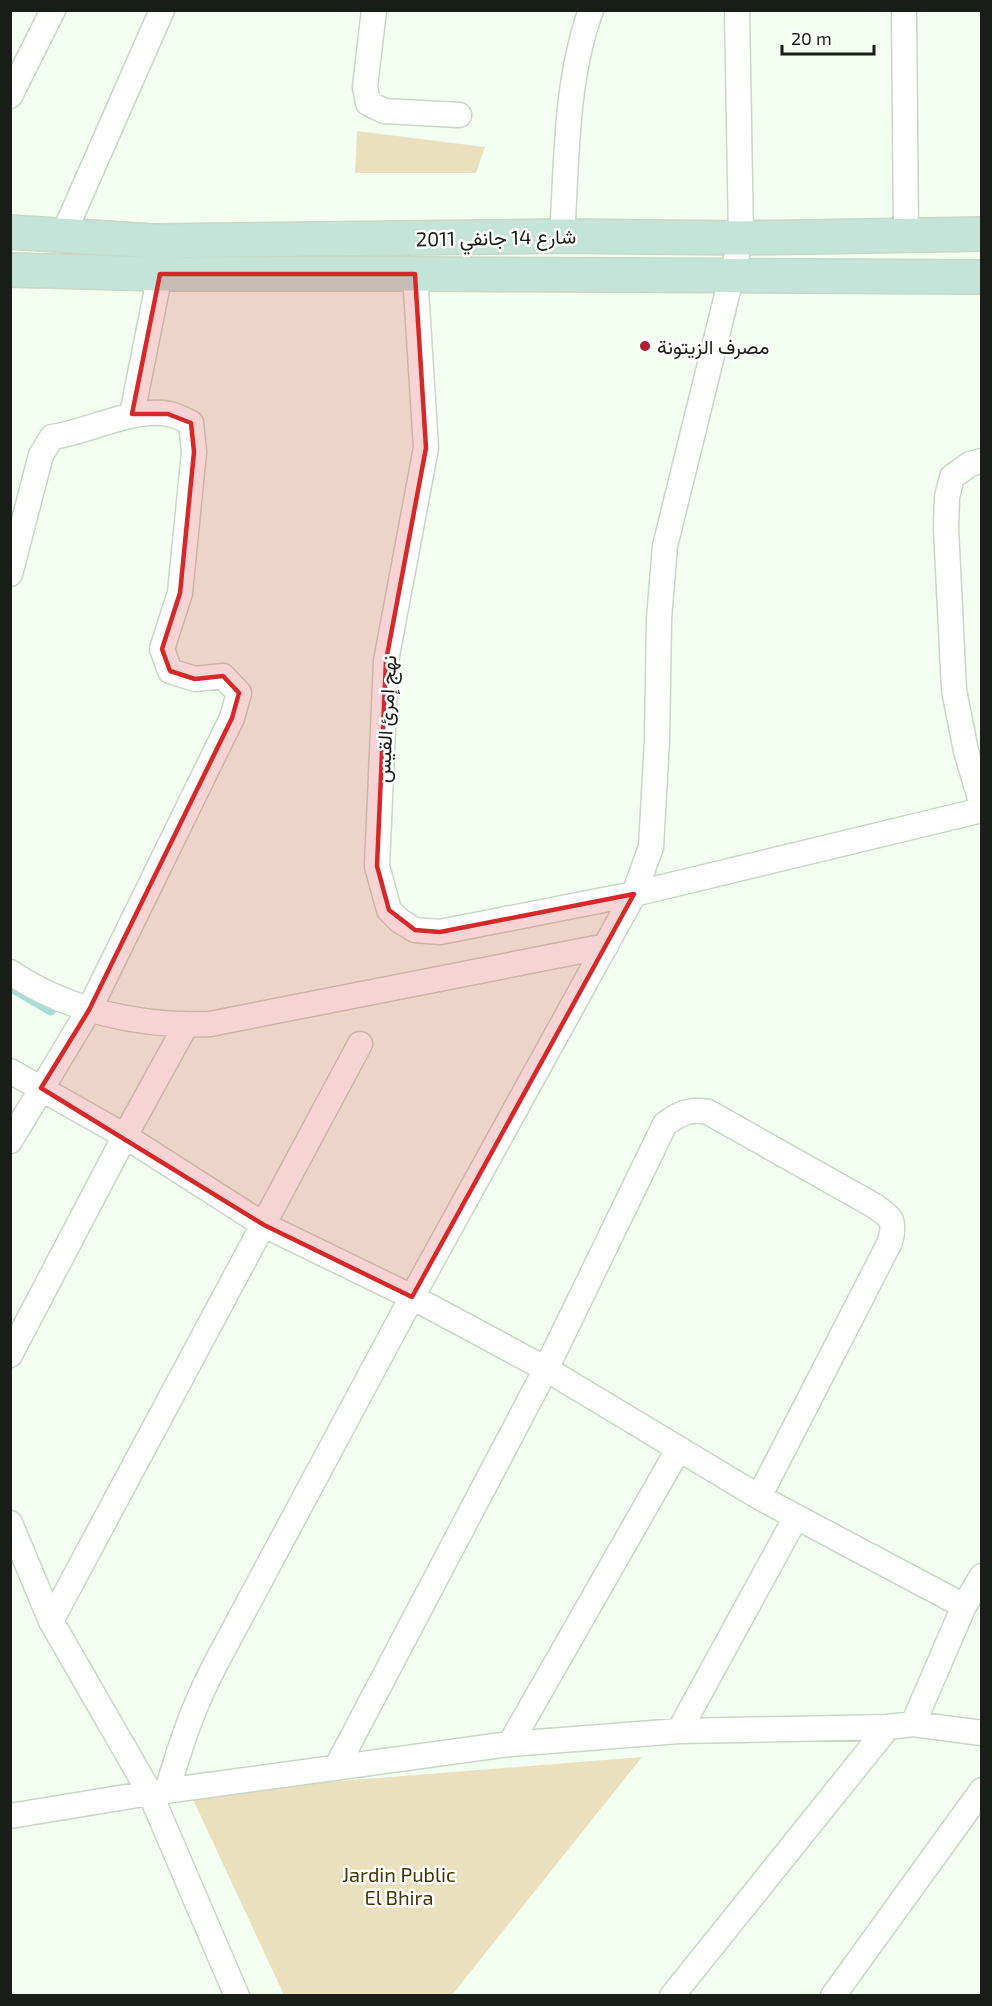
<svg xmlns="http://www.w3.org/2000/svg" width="992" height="2006" font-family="'Exo 2',Vazirmatn,sans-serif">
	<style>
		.green { fill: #eae0bd }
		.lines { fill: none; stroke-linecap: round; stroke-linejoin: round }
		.stream { stroke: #a6ded9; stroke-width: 9 }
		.minor-casing { stroke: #c8d7c6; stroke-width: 27 }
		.secondary-casing { stroke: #c8d7c6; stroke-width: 36 }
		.minor { stroke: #fff; stroke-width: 24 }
		.secondary { stroke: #c4e3d9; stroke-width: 33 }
		.marked { fill: #d62828; fill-opacity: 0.2; stroke: #d62828; stroke-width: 4.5; stroke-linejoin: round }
		.poi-dot { fill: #af1b31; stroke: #fff; stroke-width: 2 }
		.labels { text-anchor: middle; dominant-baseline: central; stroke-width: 5; stroke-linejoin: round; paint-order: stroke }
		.street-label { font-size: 20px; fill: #181d17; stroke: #fff }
		.poi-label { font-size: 20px; fill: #181d17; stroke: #fff; text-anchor: start }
		.park-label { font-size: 20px; fill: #423500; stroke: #fff }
	</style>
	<rect width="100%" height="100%" fill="#f2fff1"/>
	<path class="green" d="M 357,131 L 485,147 L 476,173 L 355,173 Z
		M 642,1757 L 452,1995 L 284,1995 L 190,1793 Z"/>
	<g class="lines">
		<path class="stream" d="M 10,987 L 51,1011"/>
		<g class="minor-casing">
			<path id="minor" d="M 374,10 L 365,87 L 368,103 L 384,111 L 459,115
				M 904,10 L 906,234
				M 10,96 L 53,10
				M 63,235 L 162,10
				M 562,236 C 567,161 565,82 591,10
				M 415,274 L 426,448 L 386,661 L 377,866 L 389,910 L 400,921 L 415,930 L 440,932 L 634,894 L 982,810
				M 132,414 L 160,274
				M 982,461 L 970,464 L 952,477 L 947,497 L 946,528 L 954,690 L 966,751 L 982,805
				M 10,574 L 41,455 L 52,437 C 88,432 134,407 169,414 C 176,415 184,420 191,423 L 194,452 L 180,593 L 162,649 L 170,671 L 195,679 L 223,676 L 239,693 L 232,718 L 89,1010 L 10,1141
				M 10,972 C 67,1011 142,1027 210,1024 L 606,946
				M 10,1071 L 125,1136 L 264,1225 L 412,1297 L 546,1369 L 759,1497 L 964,1606
				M 10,1355 L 125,1136 L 186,1025
				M 10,1523 L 51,1621 L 150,1793 L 237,1996
				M 51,1621 L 360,1044
				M 913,1724 L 964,1606 L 982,1576
				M 679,1731 L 796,1517
				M 510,1744 L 678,1450
				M 336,1768 L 546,1369 L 665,1124 C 679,1114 690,1108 708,1112 L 873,1205 C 891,1217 896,1220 890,1242 L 759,1497
				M 167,1791 C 181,1743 193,1707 216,1663 L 412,1297 L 634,894 L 651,847 L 657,741 L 659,619 L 665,546 L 741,238 L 737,10
				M 10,1816 L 150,1793 L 510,1744 L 679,1731 L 888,1727 L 913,1724 L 982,1733
				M 672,1996 L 888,1727
				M 833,1996 L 982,1790"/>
		</g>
		<g class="secondary-casing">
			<path id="secondary" d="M 10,232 L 153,241 L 562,236 L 741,238 L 982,234
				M 10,270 L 160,274 L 415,274 L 982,277"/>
		</g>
		<use href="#minor" class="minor"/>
		<use href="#secondary" class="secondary"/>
	</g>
	<path class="marked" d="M 160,274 L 415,274 L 426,448 L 386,661 L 377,866 L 389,910 L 415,930 L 440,932 L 634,894 L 412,1297 L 264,1225 L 41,1088 L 89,1010 L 232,718 L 239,693 L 223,676 L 195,679 L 170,671 L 162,649 L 180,593 L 194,452 L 191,423 L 168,414 L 132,414 Z"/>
	<circle class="poi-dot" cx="645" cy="346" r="6"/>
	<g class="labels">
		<g class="street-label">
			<text transform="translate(496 237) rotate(-1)">شارع 14 جانفي 2011</text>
			<text transform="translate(385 719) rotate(-87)">نهج إمرئ القيس</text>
		</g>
		<g class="poi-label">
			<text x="657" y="346">مصرف الزيتونة</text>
		</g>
		<g class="park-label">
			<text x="399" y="1874">Jardin Public<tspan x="399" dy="23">El Bhira</tspan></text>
		</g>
	</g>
	<rect width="992" height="2006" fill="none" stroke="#181d17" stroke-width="24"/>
	<path d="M782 45v9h92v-9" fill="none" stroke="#181d17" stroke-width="3"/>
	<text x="791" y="45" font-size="18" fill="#181d17" stroke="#ffffff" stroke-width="4.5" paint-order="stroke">20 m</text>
</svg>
